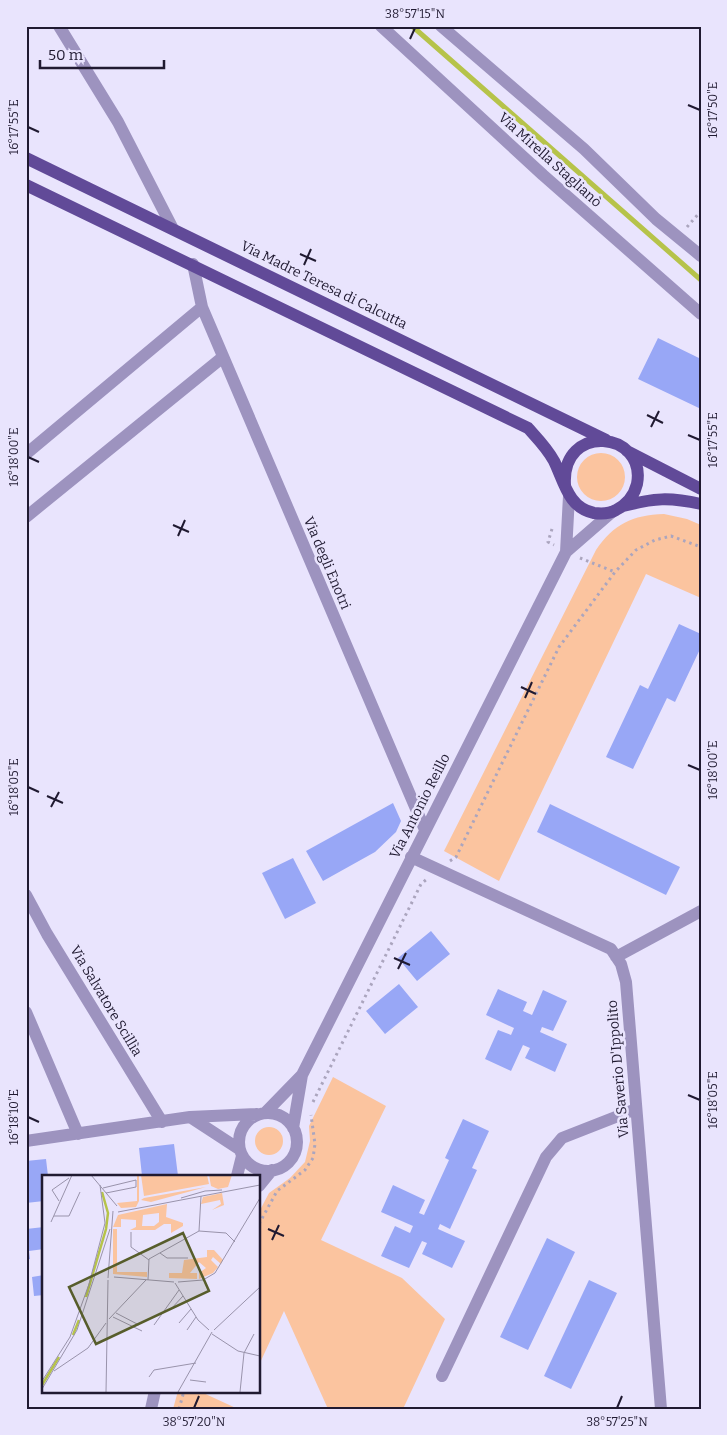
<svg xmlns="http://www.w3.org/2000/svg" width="727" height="1435" font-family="Bitter,serif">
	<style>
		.green { fill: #fbc49f }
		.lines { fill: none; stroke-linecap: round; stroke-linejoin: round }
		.stream { stroke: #b6c34a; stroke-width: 5 }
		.building { fill: #98a7f6 }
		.path { stroke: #aba5be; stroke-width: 3; stroke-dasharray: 2.5 4; stroke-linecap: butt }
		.minor { stroke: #9d93bf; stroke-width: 12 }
		.major { stroke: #614a98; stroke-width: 12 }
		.ticks { fill: none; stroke: #201a31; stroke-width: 2 }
		.labels { text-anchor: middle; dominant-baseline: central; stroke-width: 5; stroke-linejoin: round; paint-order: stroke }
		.street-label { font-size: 14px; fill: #201a31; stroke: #e9e4fd }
		.inset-river { fill: none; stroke: #b6c34a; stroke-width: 2.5 }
		.inset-road { fill: none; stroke: #9993ab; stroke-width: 1 }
		.view { fill: #575d2b; fill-opacity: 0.15; stroke: #575d2b; stroke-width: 2.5 }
		.inset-edge { fill: none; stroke: #201a31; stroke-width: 2.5 }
		.neatline { fill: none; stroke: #201a31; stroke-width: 2 }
		.ticks-label { font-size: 12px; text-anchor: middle; fill: #201a31 }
	</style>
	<rect width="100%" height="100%" fill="#e9e4fd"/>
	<path class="green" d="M577 477a24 24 0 1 1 48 0a24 24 0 1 1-48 0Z
		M 664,514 L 687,519 L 701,525 L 701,598 L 646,574 L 499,881 L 444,851 L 596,550 C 614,524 632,515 664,514 Z
		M 333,1077 L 386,1106 L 321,1240 L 402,1278 L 445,1319 L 403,1409 L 328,1409 L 284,1311 L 259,1365 L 259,1212 L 269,1193 L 290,1178 L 305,1162 L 310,1141 L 309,1126 Z
		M255 1141a14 14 0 1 1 28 0a14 14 0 1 1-28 0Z
		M 178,1391 L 199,1391 L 238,1409 L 173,1409 Z"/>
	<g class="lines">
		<path class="stream" d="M 412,26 L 701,280"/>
	</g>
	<path class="building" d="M 658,338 L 701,359 L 701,409 L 638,379 Z
		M 679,624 L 701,634 L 701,647 L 675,702 L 667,698 L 633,769 L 606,757 L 640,685 L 648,689 Z
		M 393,803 L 401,821 L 396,832 L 375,852 L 323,881 L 306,851 Z
		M 550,804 L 680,867 L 666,895 L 537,832 Z
		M 293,858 L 316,903 L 285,919 L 262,873 Z
		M 431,931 L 450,954 L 417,981 L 398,958 Z
		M 399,984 L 418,1007 L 385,1034 L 366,1011 Z
		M 498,989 L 527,1002 L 523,1011 L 532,1015 L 543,990 L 567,1001 L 553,1031 L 542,1027 L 540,1032 L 567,1044 L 555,1072 L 525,1058 L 530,1048 L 523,1045 L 511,1071 L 485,1059 L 498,1030 L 511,1035 L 514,1028 L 486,1015 Z
		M 463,1119 L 489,1131 L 472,1168 L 477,1170 L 450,1229 L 440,1224 L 438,1229 L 465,1241 L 452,1268 L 422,1254 L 427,1243 L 422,1241 L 409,1268 L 381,1256 L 395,1226 L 410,1233 L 413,1226 L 381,1212 L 393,1185 L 425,1200 L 419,1213 L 424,1215 L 449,1160 L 445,1158 Z
		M 174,1144 L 178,1176 L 142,1176 L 139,1148 Z
		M 46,1159 L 48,1176 L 44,1176 L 44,1201 L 26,1203 L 26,1161 Z
		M 44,1227 L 44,1249 L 29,1251 L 30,1259 L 26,1260 L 26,1229 Z
		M 547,1238 L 575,1252 L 528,1350 L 500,1337 Z
		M 44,1275 L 44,1295 L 34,1296 L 32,1277 Z
		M 589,1280 L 617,1293 L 571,1389 L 544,1376 Z"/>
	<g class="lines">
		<path class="path" d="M 687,227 L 701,211
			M 552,529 L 548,542 L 554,545
			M 580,558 L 615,572
			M 450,861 L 456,857 L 559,647 L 615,572 L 636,550 L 655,540 L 671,536 L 701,547
			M 313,1102 L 421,884 L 427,879
			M 259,1224 L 277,1191 L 305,1170 L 313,1158 L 315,1144 L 311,1115
			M 179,1409 L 184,1391"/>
		<path class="minor" d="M 59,26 L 118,122 L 173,229
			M 381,26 L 543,175 L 701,314
			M 441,26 L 584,149 L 656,219 L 701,256
			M 193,264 L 202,307 L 425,830
			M 26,454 L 202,307
			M 26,517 L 223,357
			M 566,552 L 569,496
			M 411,857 L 611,949 L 621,964 L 626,982 L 661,1409
			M 26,895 L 47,934 L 162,1122
			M 616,957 L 701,911
			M 26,1012 L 78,1134
			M 266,1112 L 302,1075
			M239 1142a29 29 0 1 1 58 0a29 29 0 1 1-58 0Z
			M 190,1117 L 239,1149
			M 293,1128 L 302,1075 L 566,552 L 612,512
			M 26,1141 L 190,1117 L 257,1114
			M 237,1176 L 242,1156
			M 259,1186 L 272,1170
			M 442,1376 L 546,1157 L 562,1138 L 636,1109
			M 151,1409 L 155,1391"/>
		<path class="major" d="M 26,158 L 606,440
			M 26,185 L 528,428 C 537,438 547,448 554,461 C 564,481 568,508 594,513 C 601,514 609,514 616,510 C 626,505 634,496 637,484 C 647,431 561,422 565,485
			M 627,451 L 701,489
			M 623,506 C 655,498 669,497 701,504"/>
	</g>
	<path class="ticks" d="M 410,39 L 415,28M 688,105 L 700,110M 28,127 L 39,132M 300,254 L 316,261M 304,265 L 311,249M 647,415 L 663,423M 651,427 L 659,411M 688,435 L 700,440M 28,457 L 39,462M 173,525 L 189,532M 178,536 L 185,520M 521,687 L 536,694M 525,698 L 532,682M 688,765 L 700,770M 28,787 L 39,792M 47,796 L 63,803M 51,807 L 59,792M 394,958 L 410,965M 398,969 L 406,953M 688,1095 L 700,1100M 28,1117 L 39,1122M 268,1229 L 284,1236M 272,1240 L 279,1225M 194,1408 L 199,1396M 617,1408 L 622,1396"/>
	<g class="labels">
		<g class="street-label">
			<text transform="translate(550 160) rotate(42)">Via Mirella Staglianò</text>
			<text transform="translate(324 285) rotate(26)">Via Madre Teresa di Calcutta</text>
			<text transform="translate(327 563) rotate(67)">Via degli Enotri</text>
			<text transform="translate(420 806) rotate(-63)">Via Antonio Reillo</text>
			<text transform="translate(106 1001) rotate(59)">Via Salvatore Scillìa</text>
			<text transform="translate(618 1069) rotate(-95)">Via Saverio D'Ippolito</text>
		</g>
	</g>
	<g transform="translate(42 1175)">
		<rect width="218" height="218" fill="#e9e4fd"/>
		<path d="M 95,0 L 97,0 L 97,26 L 94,32 L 79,33 L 75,28 L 95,26 ZM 99,0 L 165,0 L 167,9 L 102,21 ZM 167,0 L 190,0 L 186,12 L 176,14 L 169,11 ZM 164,12 L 109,27 L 99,25 L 102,23 ZM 180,18 L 182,30 L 170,35 L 179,29 L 178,25 L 159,29 L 161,22 ZM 125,29 L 124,42 L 141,48 L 141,51 L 129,58 L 129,49 L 122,49 L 113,55 L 88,55 L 94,52 L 94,45 L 79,44 L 79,52 L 71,52 L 76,40 ZM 117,38 L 117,47 L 112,51 L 100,51 L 101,40 ZM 71,54 L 75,54 L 75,97 L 105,97 L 105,102 L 71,99 ZM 165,75 L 172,75 L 181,85 L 179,89 L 171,82 L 169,85 L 176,92 L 171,98 L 157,104 L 157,98 L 164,93 L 157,87 L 148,98 L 155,98 L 155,104 L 127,103 L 127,98 L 140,98 L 142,85 L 165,82 Z" fill="#fbc49f" fill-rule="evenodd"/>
		<path class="inset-river" d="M 44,122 L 64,54 L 66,38 L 60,17M 31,160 L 37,145M 0,210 L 17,182"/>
		<path class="inset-road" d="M 49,0 L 75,31M 61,13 L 94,5 L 94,12 L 64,18M 139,23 L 163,16 L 180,15M 17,26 L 10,15 L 27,3M 76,37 L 218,10M 12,41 L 27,41 L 38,17M 9,47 L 30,0M 157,56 L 184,58 L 193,67M 89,57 L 89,72 L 107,85M 118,78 L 125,83 L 146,83M 72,102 L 132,107M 66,103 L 71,36M 106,105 L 107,84 L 157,56 L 159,21M 136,107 L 161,105 L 173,98 L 218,23M 133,108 L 156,145 L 167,155M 129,134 L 141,121M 74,138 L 97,150M 71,142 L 100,156M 67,144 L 104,105M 137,148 L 149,134M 112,150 L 137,115M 145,155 L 154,142M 172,155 L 218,112M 170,159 L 196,176 L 218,181M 12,196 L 46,173 L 64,148M 107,202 L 112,195 L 154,188M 148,205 L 164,207M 0,206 L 28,162 L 47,109 L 63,48 L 58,10M 0,214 L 35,155 L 68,54M 64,217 L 66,105M 136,217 L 170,157M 198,217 L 202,178 L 212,159"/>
		<path class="view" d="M 141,58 L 167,116 L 54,169 L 27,112 Z"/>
		<rect width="218" height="218" class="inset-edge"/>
	</g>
	<rect width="727" height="1435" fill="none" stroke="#e9e4fd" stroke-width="55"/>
	<path d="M40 60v8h124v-8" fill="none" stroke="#201a31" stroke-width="2.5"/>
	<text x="48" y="60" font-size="15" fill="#201a31" stroke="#e9e4fd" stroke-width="4" paint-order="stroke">50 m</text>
	<rect x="28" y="28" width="672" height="1380" class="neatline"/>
	<g class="ticks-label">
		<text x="415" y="18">38°57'15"N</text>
		<text transform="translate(713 110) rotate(-90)" y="4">16°17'50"E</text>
		<text transform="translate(14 127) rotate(-90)" y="4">16°17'55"E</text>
		<text transform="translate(713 440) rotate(-90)" y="4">16°17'55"E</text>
		<text transform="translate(14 457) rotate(-90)" y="4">16°18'00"E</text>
		<text transform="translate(713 770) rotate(-90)" y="4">16°18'00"E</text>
		<text transform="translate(14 787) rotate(-90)" y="4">16°18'05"E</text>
		<text transform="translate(713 1100) rotate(-90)" y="4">16°18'05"E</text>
		<text transform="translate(14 1117) rotate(-90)" y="4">16°18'10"E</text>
		<text x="194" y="1426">38°57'20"N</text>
		<text x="617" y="1426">38°57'25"N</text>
	</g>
</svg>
